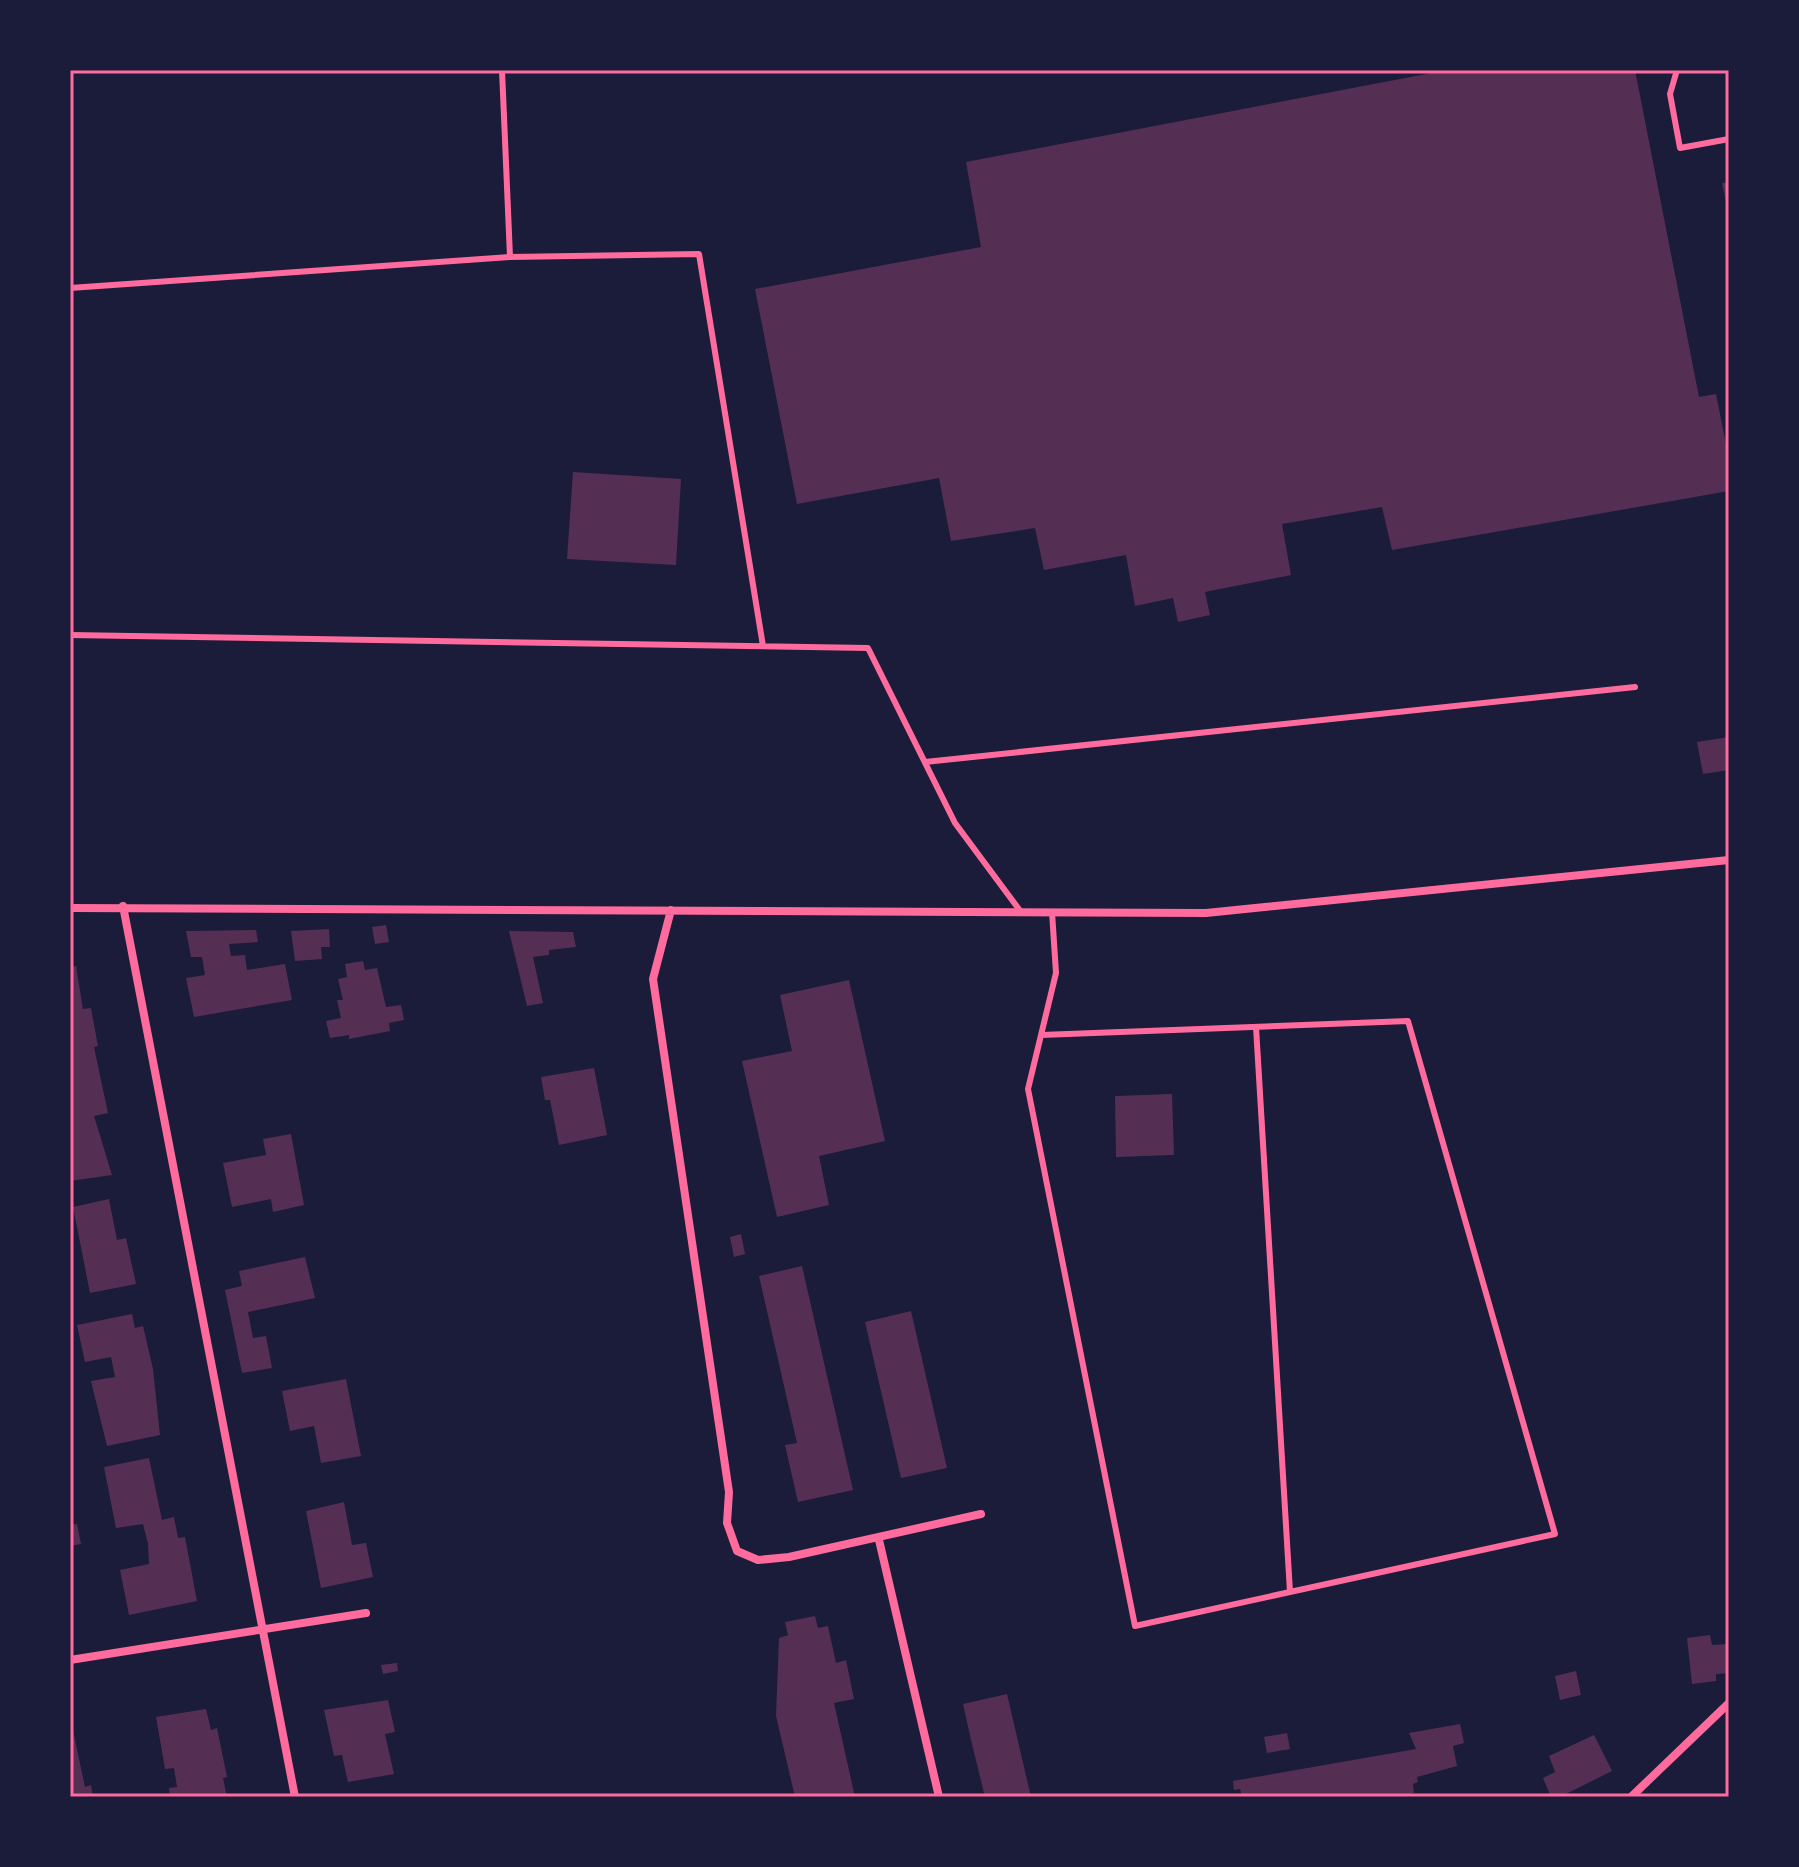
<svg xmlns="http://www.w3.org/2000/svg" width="1799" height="1867" font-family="'Space Grotesk',sans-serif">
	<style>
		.building { fill: #542f53 }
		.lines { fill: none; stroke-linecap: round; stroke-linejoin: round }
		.service { stroke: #ff6b9d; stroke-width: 6 }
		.minor { stroke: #ff6b9d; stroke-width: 8 }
		.neatline { fill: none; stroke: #ff6b9d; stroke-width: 3 }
	</style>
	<rect width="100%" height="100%" fill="#1b1b3a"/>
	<path class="building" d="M 1447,70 L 1635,70 L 1699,397 L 1716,394 L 1729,459 L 1729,491 L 1392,550 L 1382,507 L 1282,524 L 1291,575 L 1205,592 L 1210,615 L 1178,622 L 1173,598 L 1135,606 L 1126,555 L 1044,570 L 1035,528 L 951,541 L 939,478 L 797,504 L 755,289 L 981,247 L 966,162 Z
		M 1729,182 L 1729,211 L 1728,211 L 1722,183 Z
		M 573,472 L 681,479 L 676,565 L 567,559 Z
		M 1729,737 L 1729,770 L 1703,774 L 1697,742 Z
		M 386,925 L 389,942 L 375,944 L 372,927 Z
		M 329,929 L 330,947 L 321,947 L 322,959 L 295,961 L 291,931 Z
		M 256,930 L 258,942 L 229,944 L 231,956 L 245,955 L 247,970 L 285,964 L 292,1000 L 194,1017 L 186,978 L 205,975 L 202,957 L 191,957 L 186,931 Z
		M 509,931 L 573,932 L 576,947 L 549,950 L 549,955 L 533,957 L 543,1003 L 527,1006 Z
		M 363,961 L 365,970 L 377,968 L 386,1007 L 401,1005 L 404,1020 L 389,1023 L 390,1031 L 349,1039 L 349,1035 L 330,1038 L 326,1021 L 341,1018 L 337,1000 L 343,1000 L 338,979 L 347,977 L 345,964 Z
		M 76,966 L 83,1009 L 91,1008 L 98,1046 L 94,1047 L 108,1113 L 94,1116 L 112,1175 L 70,1181 L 70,967 Z
		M 849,980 L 885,1141 L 819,1156 L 829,1205 L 777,1217 L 742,1061 L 792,1051 L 780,995 Z
		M 594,1068 L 607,1135 L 559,1145 L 550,1100 L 545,1100 L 541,1077 Z
		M 1172,1094 L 1174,1155 L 1116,1157 L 1115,1096 Z
		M 291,1134 L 304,1205 L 273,1212 L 271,1199 L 232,1207 L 223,1163 L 266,1155 L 263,1139 Z
		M 109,1199 L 117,1240 L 126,1238 L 136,1284 L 90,1293 L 73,1207 Z
		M 741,1234 L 745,1254 L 734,1257 L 730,1237 Z
		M 305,1257 L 315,1298 L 248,1312 L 253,1338 L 266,1336 L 272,1368 L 242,1373 L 225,1290 L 242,1286 L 239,1271 Z
		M 802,1266 L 853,1490 L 798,1502 L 785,1445 L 797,1443 L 759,1276 Z
		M 911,1311 L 947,1468 L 901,1478 L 865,1322 Z
		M 132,1314 L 135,1328 L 143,1326 L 153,1369 L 160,1435 L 107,1446 L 91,1381 L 115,1377 L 111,1357 L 85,1362 L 77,1325 Z
		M 346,1379 L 361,1456 L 321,1463 L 314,1426 L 290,1431 L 282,1391 Z
		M 149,1458 L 162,1520 L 174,1517 L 178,1538 L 185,1537 L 197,1601 L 129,1615 L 120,1570 L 149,1564 L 148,1544 L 143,1524 L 116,1528 L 104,1467 Z
		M 344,1502 L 352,1545 L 366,1543 L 373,1577 L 321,1588 L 306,1511 Z
		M 77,1524 L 81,1544 L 70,1546 L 70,1525 Z
		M 815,1616 L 818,1628 L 828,1626 L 836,1663 L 846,1660 L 854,1699 L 834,1703 L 855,1797 L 795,1797 L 776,1716 L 779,1638 L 788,1635 L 785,1622 Z
		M 1710,1635 L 1712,1645 L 1729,1644 L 1729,1673 L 1716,1674 L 1716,1681 L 1692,1684 L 1687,1638 Z
		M 397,1663 L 398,1671 L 383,1674 L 381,1665 Z
		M 1576,1671 L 1581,1695 L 1560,1700 L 1555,1676 Z
		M 1007,1694 L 1031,1797 L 985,1797 L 971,1740 L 963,1704 Z
		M 388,1700 L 395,1732 L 385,1734 L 394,1774 L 348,1782 L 342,1755 L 334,1756 L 324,1710 Z
		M 206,1709 L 211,1730 L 217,1728 L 227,1777 L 223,1778 L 227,1797 L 170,1797 L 169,1788 L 177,1787 L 174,1768 L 165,1769 L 156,1717 Z
		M 70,1716 L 85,1787 L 91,1785 L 93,1797 L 70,1797 Z
		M 1460,1724 L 1464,1743 L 1453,1746 L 1457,1766 L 1417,1777 L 1418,1782 L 1413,1784 L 1414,1793 L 1392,1797 L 1242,1797 L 1240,1789 L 1234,1790 L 1233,1781 L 1416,1749 L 1409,1733 Z
		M 1287,1733 L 1290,1749 L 1267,1753 L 1264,1737 Z
		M 1594,1735 L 1612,1771 L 1560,1797 L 1551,1797 L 1543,1778 L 1555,1772 L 1549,1756 Z"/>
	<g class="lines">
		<path class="service" d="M 502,70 L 510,257 L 699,254 L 763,646
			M 1677,70 L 1670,94 L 1680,148 L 1729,139
			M 70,288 L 510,257
			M 70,635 L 868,648 L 955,823 L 1021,912
			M 925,762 L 1635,687
			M 1256,1027 L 1290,1592
			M 1041,1035 L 1408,1021 L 1555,1534 L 1135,1626 L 1028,1089 L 1056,973 L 1052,912"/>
		<path class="minor" d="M 123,906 L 295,1797
			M 70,908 L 1206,913 L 1729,860
			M 671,910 L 653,979 L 729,1492 L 727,1523 L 737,1551 L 758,1560 L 789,1557 L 981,1514
			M 879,1540 L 939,1797
			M 70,1660 L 366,1613
			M 1631,1797 L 1729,1703"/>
	</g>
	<rect width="1799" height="1867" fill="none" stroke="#1b1b3a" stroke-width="144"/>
	<rect x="72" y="72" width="1655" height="1723" class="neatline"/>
</svg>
